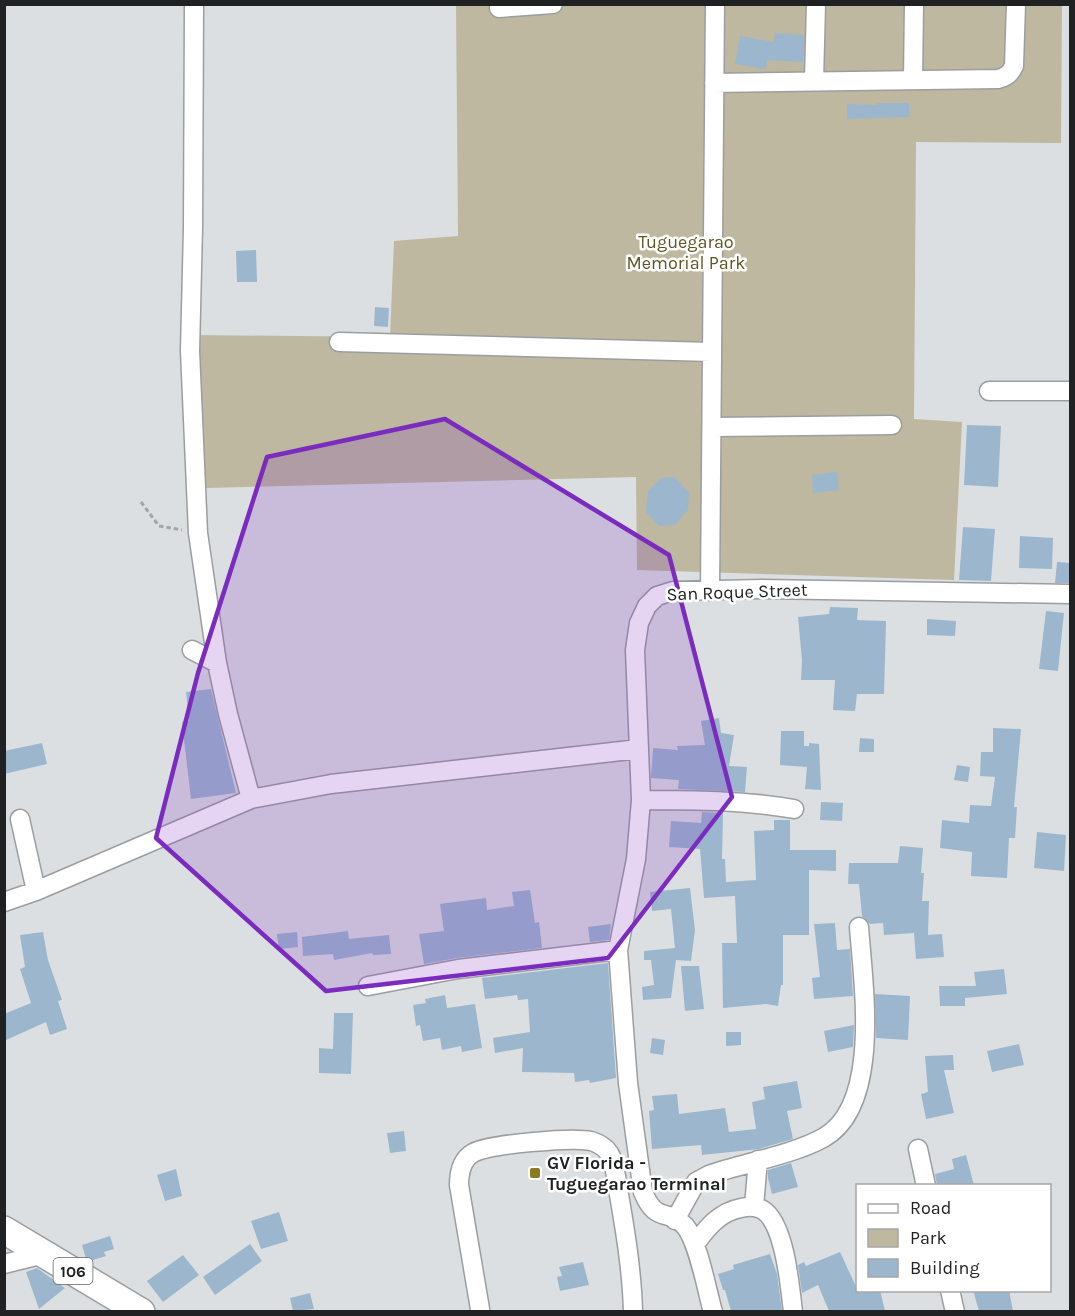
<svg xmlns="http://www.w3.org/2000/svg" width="1075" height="1316" font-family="Karla,sans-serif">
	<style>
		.green { fill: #bdb89f }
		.building { fill: #9cb7cd }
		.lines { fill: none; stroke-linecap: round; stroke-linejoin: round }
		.minor-casing { stroke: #9b9ea1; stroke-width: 21 }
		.highway-casing { stroke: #9b9ea1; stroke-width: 30 }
		.path { stroke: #a3a6a8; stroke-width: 3; stroke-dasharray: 4.5 3; stroke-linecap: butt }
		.minor { stroke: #fff; stroke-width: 18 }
		.highway { stroke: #fff; stroke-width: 27 }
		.marked { fill: #7b2cbf; fill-opacity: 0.2; stroke: #7b2cbf; stroke-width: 4.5; stroke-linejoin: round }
		.poi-dot { fill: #8b7b21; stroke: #fff; stroke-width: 2 }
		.labels { text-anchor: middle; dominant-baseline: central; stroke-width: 5; stroke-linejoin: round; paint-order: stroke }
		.shield { fill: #fff; stroke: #636464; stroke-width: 1.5 }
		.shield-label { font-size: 16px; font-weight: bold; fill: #202122 }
		.park-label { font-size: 18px; fill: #605621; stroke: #fff }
		.street-label { font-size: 18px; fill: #202122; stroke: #fff }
		.poi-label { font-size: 18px; font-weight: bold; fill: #202122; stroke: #fff; text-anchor: start }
	</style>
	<rect width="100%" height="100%" fill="#dcdfe2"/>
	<path class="green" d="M 456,5 L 1062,5 L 1061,143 L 916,142 L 914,419 L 962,422 L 954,580 L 637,570 L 636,477 L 206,488 L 194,335 L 390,337 L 394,241 L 458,236 Z"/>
	<path class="building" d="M 775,33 L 804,35 L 803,62 L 767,60 L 766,69 L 735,64 L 740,36 L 774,42 Z
		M 877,103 L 909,103 L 909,117 L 847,119 L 847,104 L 877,105 Z
		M 256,250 L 257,282 L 237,282 L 236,251 Z
		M 375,307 L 389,308 L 388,327 L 374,326 Z
		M 967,425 L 1001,426 L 998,487 L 964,485 Z
		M 837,472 L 839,490 L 813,493 L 812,475 Z
		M 675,477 L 689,493 L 688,510 L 675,525 L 659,526 L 646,512 L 648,491 L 661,478 Z
		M 963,527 L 995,529 L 991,581 L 959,580 Z
		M 1020,536 L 1053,538 L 1052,569 L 1019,568 Z
		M 1057,562 L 1071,563 L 1071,583 L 1055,583 Z
		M 830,607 L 858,608 L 857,620 L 886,621 L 884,694 L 857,694 L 855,711 L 833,710 L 835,680 L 801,680 L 802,660 L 798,617 L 829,614 Z
		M 1046,611 L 1064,613 L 1058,671 L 1039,669 Z
		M 927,619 L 956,621 L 955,636 L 927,635 Z
		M 211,689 L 236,793 L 191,799 L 182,722 L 189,721 L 186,692 Z
		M 719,718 L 721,733 L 734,735 L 729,766 L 747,767 L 745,792 L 678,789 L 679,780 L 651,778 L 653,748 L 678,750 L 677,746 L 705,745 L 701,721 Z
		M 993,728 L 1021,729 L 1014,807 L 1017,807 L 1015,838 L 1009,838 L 1007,878 L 971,876 L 972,852 L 940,848 L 942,820 L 969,823 L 970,805 L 991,806 L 995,777 L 980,776 L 981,752 L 993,752 Z
		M 781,731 L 804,731 L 804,746 L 809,746 L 809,743 L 819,744 L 821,790 L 805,789 L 807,767 L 780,765 Z
		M 860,738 L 874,739 L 874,752 L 859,752 Z
		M 42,743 L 47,764 L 4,774 L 4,751 Z
		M 957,765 L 970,767 L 968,782 L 954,780 Z
		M 821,802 L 843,803 L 842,821 L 820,820 Z
		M 702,812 L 723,813 L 722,859 L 725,859 L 726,882 L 756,880 L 754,831 L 774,830 L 774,820 L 790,820 L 790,850 L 836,850 L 836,871 L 809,870 L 809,935 L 783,935 L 783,985 L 781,985 L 778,1006 L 766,1004 L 723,1008 L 722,943 L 737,943 L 735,896 L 704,898 L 700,849 L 669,847 L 671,821 L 701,823 Z
		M 1037,832 L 1066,835 L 1064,871 L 1034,868 Z
		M 900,846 L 923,848 L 921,873 L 924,873 L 922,901 L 929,901 L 928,935 L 942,934 L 944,957 L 916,959 L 914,933 L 884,935 L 883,923 L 870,924 L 862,916 L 859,884 L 848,884 L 849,863 L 898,863 Z
		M 690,888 L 695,930 L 691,961 L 676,960 L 671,998 L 643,1000 L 642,987 L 654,985 L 651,960 L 644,960 L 644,951 L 675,948 L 671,909 L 652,911 L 650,892 Z
		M 530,890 L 535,923 L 539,922 L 542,948 L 457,958 L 424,964 L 419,934 L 444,931 L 440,904 L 486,898 L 487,910 L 514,906 L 512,892 Z
		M 835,923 L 837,950 L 850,949 L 853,996 L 814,999 L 812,978 L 820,977 L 814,924 Z
		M 611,924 L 609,940 L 590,942 L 588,927 Z
		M 348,931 L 349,939 L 389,935 L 391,954 L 373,955 L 372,953 L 334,960 L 333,954 L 303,956 L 302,937 Z
		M 43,932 L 48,960 L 62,1000 L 58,1001 L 67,1029 L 50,1035 L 46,1022 L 4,1041 L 4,1014 L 31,1003 L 20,969 L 25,967 L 20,935 Z
		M 297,932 L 298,947 L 279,949 L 277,934 Z
		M 608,963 L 616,1078 L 590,1083 L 589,1080 L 575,1082 L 574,1073 L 522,1072 L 523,1048 L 495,1053 L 493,1038 L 530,1032 L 528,999 L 518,1000 L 517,995 L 485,999 L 482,978 Z
		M 681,966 L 699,966 L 704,1009 L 685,1011 Z
		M 1004,969 L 1007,994 L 965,998 L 965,1006 L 940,1006 L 939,986 L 976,986 L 974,972 Z
		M 875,994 L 910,996 L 908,1040 L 876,1038 Z
		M 445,995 L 447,1008 L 475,1004 L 482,1048 L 462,1052 L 461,1046 L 442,1050 L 440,1038 L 423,1041 L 420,1025 L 416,1026 L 413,1005 L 426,1003 L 425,999 Z
		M 334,1013 L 353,1013 L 351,1074 L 319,1073 L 319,1048 L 333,1049 Z
		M 854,1025 L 853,1047 L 828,1052 L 824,1031 Z
		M 726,1032 L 741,1032 L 741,1045 L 726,1046 Z
		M 652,1038 L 665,1040 L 663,1055 L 650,1053 Z
		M 1019,1044 L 1024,1065 L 992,1072 L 987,1051 Z
		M 953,1055 L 954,1070 L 944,1070 L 954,1113 L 926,1119 L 921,1094 L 928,1092 L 925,1056 Z
		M 797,1081 L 802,1108 L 787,1111 L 793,1139 L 759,1149 L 702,1155 L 701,1145 L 652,1149 L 649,1111 L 654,1110 L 652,1096 L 677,1094 L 679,1114 L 725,1108 L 729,1132 L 756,1129 L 752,1102 L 765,1099 L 763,1087 Z
		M 404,1131 L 406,1151 L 390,1153 L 387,1133 Z
		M 966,1155 L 974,1185 L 937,1185 L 935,1174 L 954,1169 L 952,1159 Z
		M 791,1163 L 798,1187 L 772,1194 L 768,1178 L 768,1170 Z
		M 176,1169 L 182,1196 L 165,1201 L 157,1175 Z
		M 279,1212 L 288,1241 L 261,1249 L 251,1221 Z
		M 110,1236 L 114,1249 L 104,1252 L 106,1256 L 87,1262 L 82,1245 Z
		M 250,1244 L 262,1261 L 215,1295 L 203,1277 Z
		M 840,1252 L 859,1293 L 880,1290 L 885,1311 L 829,1311 L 818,1285 L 802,1293 L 798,1265 L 804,1262 L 806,1266 Z
		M 770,1254 L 777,1274 L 782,1311 L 731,1311 L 725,1290 L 723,1290 L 718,1274 L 734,1269 L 733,1265 Z
		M 183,1255 L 199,1275 L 163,1302 L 147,1281 Z
		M 583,1262 L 589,1285 L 560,1291 L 557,1277 L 562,1276 L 559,1267 Z
		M 37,1268 L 65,1288 L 39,1309 L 26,1272 Z
		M 973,1290 L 1009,1290 L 1013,1311 L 979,1311 Z
		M 310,1293 L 314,1309 L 293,1311 L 290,1298 Z"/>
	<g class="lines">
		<g class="minor-casing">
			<path id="minor" d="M 194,4 L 193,228 L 190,351 L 198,533 L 217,663 L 228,714 L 251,799
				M 499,8 L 553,4
				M 913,80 L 914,4
				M 814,81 L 816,4
				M 714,83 L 998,79 C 1006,77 1010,74 1014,66 L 1016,4
				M 339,342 L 712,352
				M 989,391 L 1070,391
				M 712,427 L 892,425
				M 710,591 L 715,4
				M 192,650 L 217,663
				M 641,800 C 693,800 743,800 794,809
				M 20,819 L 36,891
				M 4,902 L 36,891 L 251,799 L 331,784 L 639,749
				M 368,986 L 458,969 L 618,950
				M 918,1149 L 926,1186
				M 754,1206 L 758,1160
				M 675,1220 L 696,1182 L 709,1175 C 743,1163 792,1155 823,1138 C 882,1106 863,983 859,927
				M 695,1244 C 707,1228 719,1212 741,1208 C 749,1206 756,1206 763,1210 C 785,1224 790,1287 793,1312
				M 4,1264 L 44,1254
				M 950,1290 L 955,1312
				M 480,1309 L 459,1185 C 459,1173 461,1160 473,1153 C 489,1144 572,1137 591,1141 C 598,1143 605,1147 609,1153 C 615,1163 616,1177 618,1189 C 625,1229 632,1271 633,1312
				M 713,1312 C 707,1291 698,1241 685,1226 C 668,1208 656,1224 643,1192 L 628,1083 L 618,950 L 636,859 L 641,800 L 635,650 L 639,623 L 647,606 L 657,596 L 673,591 L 762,589 L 1070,594"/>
		</g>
		<g class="highway-casing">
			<path id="highway" d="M 4,1230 L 141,1312"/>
		</g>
		<path class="path" d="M 141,502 L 159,526 L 182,530"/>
		<use href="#minor" class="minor"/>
		<use href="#highway" class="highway"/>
	</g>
	<path class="marked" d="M 445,419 L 669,555 L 732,797 L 608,958 L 326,991 L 156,838 L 198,673 L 267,457 Z"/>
	<rect class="poi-dot" x="529" y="1167" width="12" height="12" rx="3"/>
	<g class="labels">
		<rect class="shield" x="53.5" y="1258" width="39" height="26" rx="4.5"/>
		<g class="shield-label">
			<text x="73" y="1271">106</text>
		</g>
		<g class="park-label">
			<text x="686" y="242">Tuguegarao<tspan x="686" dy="21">Memorial Park</tspan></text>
		</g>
		<g class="street-label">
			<text transform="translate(737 592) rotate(-2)">San Roque Street</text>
		</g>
		<g class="poi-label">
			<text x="547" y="1163">GV Florida -<tspan x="547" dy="21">Tuguegarao Terminal</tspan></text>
		</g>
	</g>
	<rect width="1075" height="1316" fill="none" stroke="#202122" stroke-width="12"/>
	<rect x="856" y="1184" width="195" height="108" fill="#ffffff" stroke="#a6a6a7" stroke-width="1.5"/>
	<rect x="868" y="1204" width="30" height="9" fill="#ffffff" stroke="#a6a6a7" stroke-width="1.5"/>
	<text x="910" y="1214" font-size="18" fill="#202122">Road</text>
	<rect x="868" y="1229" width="30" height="18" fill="#bdb89f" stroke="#a6a6a7" stroke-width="1.5"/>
	<text x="910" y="1244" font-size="18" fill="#202122">Park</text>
	<rect x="868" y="1259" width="30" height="18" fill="#9cb7cd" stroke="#a6a6a7" stroke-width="1.5"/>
	<text x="910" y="1274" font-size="18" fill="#202122">Building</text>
</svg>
